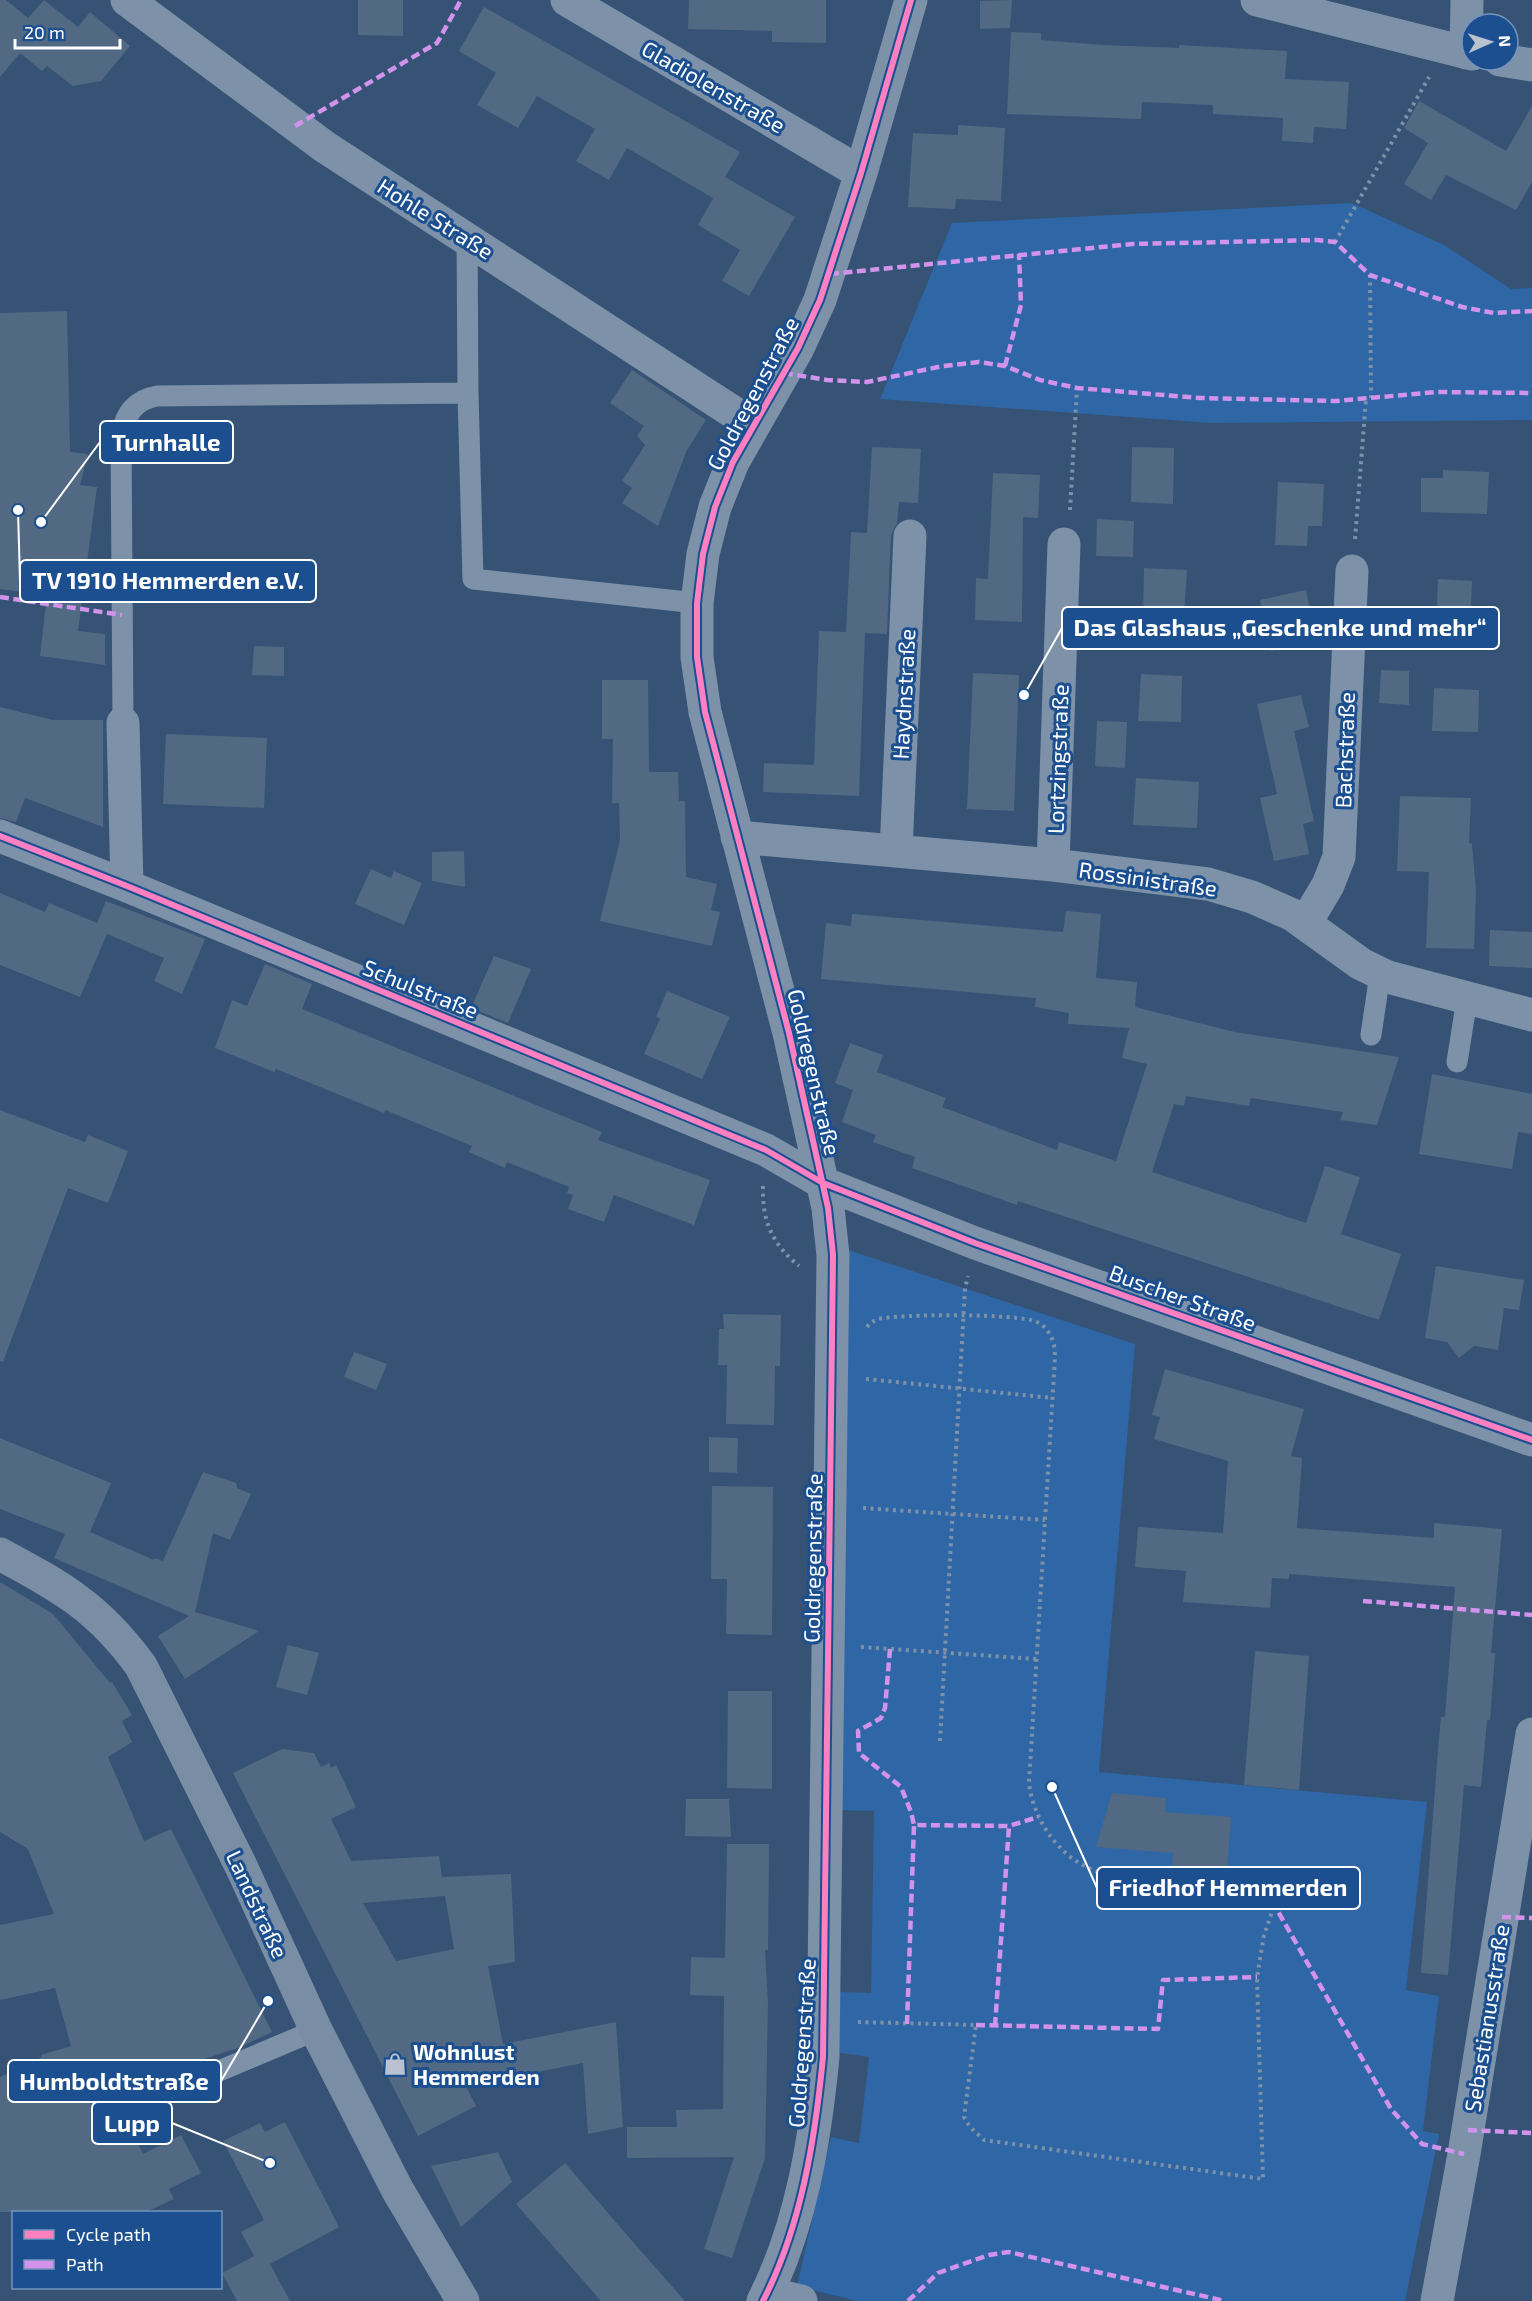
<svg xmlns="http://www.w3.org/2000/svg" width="1532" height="2301" font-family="'Exo 2',sans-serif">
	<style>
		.green { fill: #2f66a5 }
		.building { fill: #526984; fill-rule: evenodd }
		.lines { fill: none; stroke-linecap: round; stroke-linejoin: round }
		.path { stroke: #7d92a8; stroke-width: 4; stroke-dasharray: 3 4.5; stroke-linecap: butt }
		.lane { stroke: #7d92a8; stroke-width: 21 }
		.street { stroke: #7d92a8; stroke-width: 33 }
		.secondary { stroke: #798da4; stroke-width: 33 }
		.quiet { stroke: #d193ec; stroke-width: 4.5; stroke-dasharray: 9 4.5; stroke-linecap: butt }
		.cycleway-casing { stroke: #1b4f8f; stroke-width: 10 }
		.cycleway { stroke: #ff80c0; stroke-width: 6 }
		.labels { text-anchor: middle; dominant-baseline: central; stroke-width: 6; stroke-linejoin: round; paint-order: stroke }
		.street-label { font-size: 22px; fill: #fff; stroke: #1b4f8f }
		.poi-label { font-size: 22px; font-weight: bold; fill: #fff; stroke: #1b4f8f; text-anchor: start }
		.leader { fill: none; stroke: #fff; stroke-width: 2 }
		.callout-dot { fill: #fff; stroke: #1b4f8f; stroke-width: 2 }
		.callout { fill: #1b4f8f; stroke: #fff; stroke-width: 2 }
		.callout-label { font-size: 24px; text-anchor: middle; font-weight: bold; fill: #fff }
	</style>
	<rect width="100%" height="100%" fill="#365274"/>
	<path class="green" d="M 1352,203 L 1444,245 L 1511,289 L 1532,288 L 1532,420 L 1212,423 L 880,399 L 952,223 Z
		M 845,1249 L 1135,1344 L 1099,1772 L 1427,1802 L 1406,1990 L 1439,1996 L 1423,2131 L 1439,2134 L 1405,2301 L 857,2301 L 797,2286 L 831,2137 L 859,2143 L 869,2057 L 840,2053 L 840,1992 L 871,1993 L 874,1811 L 841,1810 Z"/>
	<path class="building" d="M 0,0 L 6,0 L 28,18 L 44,0 L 78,27 L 90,12 L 130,46 L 101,81 L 73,86 L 47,66 L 42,71 L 20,53 L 0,77 Z
		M 358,0 L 403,0 L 403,36 L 358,35 Z
		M 689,0 L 826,0 L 826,43 L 772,42 L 772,31 L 688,29 Z
		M 1012,0 L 1010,28 L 980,29 L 980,1 Z
		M 484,7 L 740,152 L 725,177 L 795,217 L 749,296 L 722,281 L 740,250 L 698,225 L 715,195 L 713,198 L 627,148 L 609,180 L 576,161 L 595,129 L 537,96 L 518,128 L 477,105 L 496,73 L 459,51 Z
		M 1011,32 L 1041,33 L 1041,40 L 1103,45 L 1179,48 L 1179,45 L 1287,51 L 1285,79 L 1349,82 L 1346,129 L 1314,127 L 1313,143 L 1282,141 L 1283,118 L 1213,114 L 1213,105 L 1142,102 L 1141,119 L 1007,114 Z
		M 1419,101 L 1506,151 L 1532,106 L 1532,182 L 1516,210 L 1446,175 L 1431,200 L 1404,184 L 1428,143 L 1404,128 Z
		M 958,125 L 1005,128 L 1001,201 L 956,199 L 955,209 L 908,207 L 913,133 L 958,135 Z
		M 67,311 L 70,452 L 88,454 L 80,485 L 97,487 L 78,631 L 105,634 L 105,665 L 40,656 L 47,595 L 0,589 L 0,313 Z
		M 632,370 L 706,420 L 687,450 L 658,526 L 622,503 L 632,488 L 622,481 L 645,445 L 637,436 L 644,426 L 610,403 Z
		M 872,447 L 921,449 L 918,503 L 899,502 L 897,523 L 891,535 L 887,634 L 865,633 L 859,796 L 763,792 L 764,763 L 814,765 L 819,631 L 846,632 L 851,532 L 867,533 Z
		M 1132,447 L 1174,448 L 1173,504 L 1131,502 Z
		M 1443,470 L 1489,472 L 1487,514 L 1421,512 L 1421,478 L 1443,478 Z
		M 993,473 L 1040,475 L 1038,518 L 1023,517 L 1022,622 L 975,620 L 976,578 L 988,579 Z
		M 1278,482 L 1324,484 L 1322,526 L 1308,526 L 1307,546 L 1275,545 Z
		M 1097,519 L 1134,521 L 1133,557 L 1096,556 Z
		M 1144,568 L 1187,570 L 1184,616 L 1143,615 Z
		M 1438,579 L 1472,581 L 1470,627 L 1436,626 Z
		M 1306,590 L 1313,623 L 1298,626 L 1302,644 L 1271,651 L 1260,600 Z
		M 254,646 L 284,647 L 284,676 L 252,675 Z
		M 1381,670 L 1409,671 L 1409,705 L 1379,703 Z
		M 973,673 L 1019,675 L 1014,811 L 967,809 Z
		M 1141,674 L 1182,676 L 1181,722 L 1138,721 Z
		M 602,680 L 648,680 L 649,772 L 678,772 L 679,801 L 685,801 L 686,877 L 717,884 L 711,910 L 720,912 L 712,946 L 600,921 L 620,841 L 619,803 L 612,803 L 613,739 L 602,739 Z
		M 1434,688 L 1479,690 L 1478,732 L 1432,731 Z
		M 1301,695 L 1309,727 L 1294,731 L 1314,821 L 1303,824 L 1309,854 L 1274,861 L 1260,798 L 1277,794 L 1257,704 Z
		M 0,707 L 53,720 L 103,720 L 103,827 L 25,798 L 16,822 L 0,818 Z
		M 1097,721 L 1127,722 L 1125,768 L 1095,766 Z
		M 166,734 L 267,738 L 264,808 L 163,804 Z
		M 1136,778 L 1199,782 L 1197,828 L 1133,825 Z
		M 1400,796 L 1471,798 L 1469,843 L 1472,844 L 1476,890 L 1474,949 L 1426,948 L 1429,872 L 1397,871 Z
		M 464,851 L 465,887 L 432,881 L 432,852 Z
		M 371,869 L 391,878 L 394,871 L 422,883 L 404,925 L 355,904 Z
		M 0,893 L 45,912 L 49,903 L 97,923 L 106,901 L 205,939 L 182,994 L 154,981 L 164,958 L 107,934 L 80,997 L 0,965 Z
		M 1066,911 L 1101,914 L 1096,978 L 1137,982 L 1135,1007 L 1235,1032 L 1399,1057 L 1377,1125 L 1340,1120 L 1343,1112 L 1251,1098 L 1249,1106 L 1186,1096 L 1184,1106 L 1174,1104 L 1152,1172 L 1306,1223 L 1325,1166 L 1360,1177 L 1341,1234 L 1401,1254 L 1379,1320 L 1018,1201 L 1017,1205 L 912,1168 L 915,1157 L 873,1142 L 876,1135 L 842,1122 L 853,1090 L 835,1083 L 850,1043 L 883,1055 L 877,1072 L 946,1098 L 942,1107 L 1057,1150 L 1059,1142 L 1116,1161 L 1147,1064 L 1122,1058 L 1129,1028 L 1068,1024 L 1069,1013 L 1035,1007 L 1036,998 L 821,979 L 826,923 L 851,926 L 852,914 L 1063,932 Z
		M 1490,930 L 1532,932 L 1532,968 L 1489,966 Z
		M 494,956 L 531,969 L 508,1023 L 471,1008 Z
		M 265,964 L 312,984 L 302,1009 L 602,1132 L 598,1140 L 710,1180 L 694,1225 L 614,1195 L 604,1222 L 568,1209 L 573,1195 L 567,1193 L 569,1187 L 507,1162 L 505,1168 L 469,1152 L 472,1146 L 385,1110 L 384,1113 L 276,1069 L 274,1072 L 215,1048 L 232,1000 L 247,1006 Z
		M 667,991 L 730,1017 L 702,1079 L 644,1054 L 660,1019 L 656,1017 Z
		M 1432,1074 L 1532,1094 L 1532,1134 L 1518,1132 L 1512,1169 L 1419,1154 Z
		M 0,1110 L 85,1142 L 88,1135 L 128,1151 L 108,1203 L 68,1188 L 3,1362 L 0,1361 Z
		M 1436,1266 L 1524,1280 L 1519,1310 L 1504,1308 L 1498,1350 L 1474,1346 L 1459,1358 L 1447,1342 L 1425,1338 Z
		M 723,1314 L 781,1315 L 780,1366 L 775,1366 L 774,1425 L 726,1424 L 727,1365 L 718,1365 L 719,1329 L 724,1329 Z
		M 354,1352 L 387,1364 L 376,1390 L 344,1377 Z
		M 1165,1369 L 1304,1409 L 1291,1456 L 1302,1458 L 1297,1528 L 1434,1538 L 1434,1523 L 1502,1529 L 1491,1653 L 1495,1653 L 1490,1720 L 1487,1720 L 1481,1787 L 1464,1785 L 1448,1975 L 1421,1973 L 1438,1750 L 1441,1717 L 1445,1717 L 1455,1587 L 1289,1574 L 1289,1579 L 1272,1578 L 1270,1608 L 1183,1602 L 1186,1571 L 1135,1567 L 1138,1527 L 1223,1533 L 1228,1461 L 1154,1439 L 1160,1417 L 1152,1415 Z
		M 709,1437 L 738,1438 L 737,1473 L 709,1472 Z
		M 0,1438 L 111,1483 L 90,1532 L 154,1560 L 155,1558 L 163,1561 L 203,1472 L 236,1483 L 237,1488 L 251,1494 L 230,1540 L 213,1533 L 195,1612 L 259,1631 L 185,1679 L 158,1636 L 189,1616 L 54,1558 L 65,1534 L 0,1509 Z
		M 712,1486 L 773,1487 L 772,1635 L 726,1634 L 727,1579 L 711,1579 Z
		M 0,1582 L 53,1614 L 110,1683 L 112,1682 L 132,1715 L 122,1721 L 132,1742 L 108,1757 L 144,1841 L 171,1829 L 272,2032 L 238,2048 L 112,2089 L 143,2154 L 181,2135 L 201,2173 L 169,2189 L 174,2199 L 146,2212 L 0,2212 L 0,2077 L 42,2057 L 41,2055 L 71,2046 L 55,1988 L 0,2000 L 0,1925 L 54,1914 L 28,1849 L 0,1832 Z
		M 288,1645 L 319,1653 L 307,1695 L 276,1687 Z
		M 1255,1651 L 1309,1656 L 1299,1790 L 1244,1785 Z
		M 728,1691 L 772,1691 L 772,1789 L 727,1788 Z
		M 282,1749 L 314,1753 L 321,1767 L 329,1763 L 331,1768 L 336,1765 L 356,1807 L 331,1819 L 351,1861 L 439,1856 L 442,1877 L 511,1874 L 515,1962 L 488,1966 L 503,2044 L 616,2022 L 623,2127 L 588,2134 L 583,2063 L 466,2086 L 476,2106 L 418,2136 L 233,1773 ZM 445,1896 L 454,1949 L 396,1961 L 363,1903 Z
		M 1112,1793 L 1166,1798 L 1165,1812 L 1231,1817 L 1227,1871 L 1172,1867 L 1173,1853 L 1096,1847 Z
		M 686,1799 L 729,1799 L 731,1837 L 685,1836 Z
		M 727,1844 L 769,1844 L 768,1950 L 765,1950 L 768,2003 L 765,2158 L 732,2258 L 704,2249 L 734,2157 L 627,2158 L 627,2127 L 677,2127 L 676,2110 L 723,2109 L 724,1996 L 690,1995 L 691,1957 L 725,1958 Z
		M 285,2122 L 339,2227 L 270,2264 L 290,2301 L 237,2301 L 222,2273 L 254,2256 L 241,2232 L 264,2220 L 223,2141 L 260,2123 L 265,2132 Z
		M 498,2152 L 512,2182 L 461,2227 L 431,2166 Z
		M 565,2163 L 626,2234 L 685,2301 L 601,2301 L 516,2204 Z"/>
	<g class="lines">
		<path class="path" d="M 1335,242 L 1429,77
			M 1370,275 L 1371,398
			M 1070,510 L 1077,388
			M 1355,539 L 1366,399
			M 763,1186 C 762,1221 772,1244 799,1266
			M 867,1327 C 870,1323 873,1321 878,1319 C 899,1314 1019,1313 1037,1322 C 1051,1329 1055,1343 1055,1357 L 1029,1783 C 1033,1818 1057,1855 1091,1869 C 1113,1879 1139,1879 1163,1881 C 1197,1884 1231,1887 1265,1890 L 1272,1901
			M 866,1379 L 1053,1398
			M 863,1508 L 1045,1520
			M 861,1647 L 1037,1659
			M 940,1741 L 965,1288 L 968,1276
			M 858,2022 L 976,2025 L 964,2117 L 970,2127 L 984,2140 L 1263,2179 L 1257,1977 L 1264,1935 L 1274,1906"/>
		<path class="lane" d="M 468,393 L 473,579 L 697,603
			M 123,723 L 121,437 C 124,416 134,400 157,396 L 468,393 L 467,236
			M 1371,1035 L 1380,974
			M 1457,1062 L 1467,999
			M 146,2102 L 316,2030"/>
		<path class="street" d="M 127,0 L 325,147 L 753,425
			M 567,0 L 861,173
			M 1257,0 L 1472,54
			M 1466,53 L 1467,0
			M 1500,60 L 1532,65
			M 123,723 L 127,886
			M 0,836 L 127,886 L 766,1150 L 823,1183 L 975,1243 L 1532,1440
			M 737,837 L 1053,865 L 1208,884 L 1252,897 L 1293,915 L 1361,964 L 1388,977 L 1532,1015
			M 896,851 L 910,536
			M 1053,865 L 1064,544
			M 1306,922 L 1328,885 L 1339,857 L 1352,571
			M 767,2293 L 801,2301
			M 763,2301 C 801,2227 815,2140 823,2057 L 833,1255 L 828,1208 L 789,1033 L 705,712 L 697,657 L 697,603 L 703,554 L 715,507 L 733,462 L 798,348 L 820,300 L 861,173 L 911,0
			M 1437,2301 L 1464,2154 L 1532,1734"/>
		<path class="secondary" d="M 0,1554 C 62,1587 99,1608 141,1666 L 241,1866 L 316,2030 L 397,2189 L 463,2301"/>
		<path class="quiet" d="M 295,126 L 437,43 L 461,0
			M 830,274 L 1132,244 L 1317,240 L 1335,242 L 1370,275 L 1462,307 L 1494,313 L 1532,311
			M 1005,366 L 1021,305 L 1019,254
			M 784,373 L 827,380 L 867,382 L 943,366 L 979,362 L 1005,366 L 1040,380 L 1077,388 L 1200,398 L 1336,401 L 1437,392 L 1532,393
			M 0,597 L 122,615
			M 1363,1601 L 1532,1615
			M 890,1649 L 885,1708 L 881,1718 L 858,1731 L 859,1753 L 901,1787 L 911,1812 L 914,1825
			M 1272,1901 L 1391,2109 L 1422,2144 L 1464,2154
			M 1502,1917 L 1532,1918
			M 907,2024 L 914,1825 L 1009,1826 L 1038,1817
			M 976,2025 L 1158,2029 L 1163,1980 L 1257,1977
			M 995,2026 L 1009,1826
			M 1468,2130 L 1532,2133
			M 908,2301 L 938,2273 L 989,2255 L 1009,2252 L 1225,2301"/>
		<g class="cycleway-casing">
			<path id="cycleway" d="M 0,836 L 127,886 L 766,1150 L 823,1183 L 975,1243 L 1532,1440
				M 763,2301 C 801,2227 815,2140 823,2057 L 833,1255 L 828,1208 L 789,1033 L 705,712 L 697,657 L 697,603 L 703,554 L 715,507 L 733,462 L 798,348 L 820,300 L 861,173 L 911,0"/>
		</g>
		<use href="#cycleway" class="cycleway"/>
	</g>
	<defs>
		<g id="shop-bare" transform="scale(1.8)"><path d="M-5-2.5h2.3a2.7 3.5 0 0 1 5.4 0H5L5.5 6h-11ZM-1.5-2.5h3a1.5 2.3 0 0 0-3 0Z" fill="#b9c2ce" stroke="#1b4f8f" stroke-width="2.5" paint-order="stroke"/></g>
	</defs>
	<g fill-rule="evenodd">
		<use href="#shop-bare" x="395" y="2064"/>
	</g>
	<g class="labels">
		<g class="street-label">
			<text transform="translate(714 86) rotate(30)">Gladiolenstraße</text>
			<text transform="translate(436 218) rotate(32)">Hohle Straße</text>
			<text transform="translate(752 393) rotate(-62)">Goldregenstraße</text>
			<text transform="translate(903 694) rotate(-87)">Haydnstraße</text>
			<text transform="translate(1344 750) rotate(-88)">Bachstraße</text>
			<text transform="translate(1057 759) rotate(-88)">Lortzingstraße</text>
			<text transform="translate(1148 878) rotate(8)">Rossinistraße</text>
			<text transform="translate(421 988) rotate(22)">Schulstraße</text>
			<text transform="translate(815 1072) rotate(77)">Goldregenstraße</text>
			<text transform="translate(1183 1297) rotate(20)">Buscher Straße</text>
			<text transform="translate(812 1558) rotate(-89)">Goldregenstraße</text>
			<text transform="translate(258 1904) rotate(65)">Landstraße</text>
			<text transform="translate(1486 2018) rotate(-81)">Sebastianusstraße</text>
			<text transform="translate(801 2043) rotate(-86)">Goldregenstraße</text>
		</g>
		<g class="poi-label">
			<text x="413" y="2051">Wohnlust<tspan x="413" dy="25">Hemmerden</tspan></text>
		</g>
	</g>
	<path class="leader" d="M41 522L100 442M18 510L20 581M1024 695L1062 628M1052 1787L1097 1888M268 2001L221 2081M270 2163L172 2123"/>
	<g class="callout-dot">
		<circle cx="41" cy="522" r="6"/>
		<circle cx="18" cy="510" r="6"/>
		<circle cx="1024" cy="695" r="6"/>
		<circle cx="1052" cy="1787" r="6"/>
		<circle cx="268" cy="2001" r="6"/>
		<circle cx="270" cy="2163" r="6"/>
	</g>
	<g class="callout">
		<rect x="100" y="421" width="133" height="42" rx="6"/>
		<rect x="20" y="560" width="296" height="42" rx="6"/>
		<rect x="1062" y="607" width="437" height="42" rx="6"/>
		<rect x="1097" y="1867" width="263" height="42" rx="6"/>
		<rect x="8" y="2060" width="213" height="42" rx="6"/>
		<rect x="92" y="2102" width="80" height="42" rx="6"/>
	</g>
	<g class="callout-label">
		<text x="166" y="451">Turnhalle</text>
		<text x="168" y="589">TV 1910 Hemmerden e.V.</text>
		<text x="1280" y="636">Das Glashaus „Geschenke und mehr“</text>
		<text x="1228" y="1896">Friedhof Hemmerden</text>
		<text x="114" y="2090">Humboldtstraße</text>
		<text x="132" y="2132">Lupp</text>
	</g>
	<rect x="12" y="2211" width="210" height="78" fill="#1b4f8f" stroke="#7695bc" stroke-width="1.5"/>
	<rect x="24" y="2230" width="30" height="9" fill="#ff80c0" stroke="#7695bc" stroke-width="1.5"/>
	<text x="66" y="2241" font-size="18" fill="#ffffff">Cycle path</text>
	<rect x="24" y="2260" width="30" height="9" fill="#d193ec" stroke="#7695bc" stroke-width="1.5"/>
	<text x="66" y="2271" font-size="18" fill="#ffffff">Path</text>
	<g transform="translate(1490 42) rotate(87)"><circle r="28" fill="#1b4f8f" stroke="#7695bc" stroke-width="1.5"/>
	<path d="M0-4.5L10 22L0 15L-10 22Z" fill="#b9c2ce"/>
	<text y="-9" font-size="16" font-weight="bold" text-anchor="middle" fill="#ffffff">N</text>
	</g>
	<path d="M15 39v9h105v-9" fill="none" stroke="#ffffff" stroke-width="3"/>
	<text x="24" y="39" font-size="18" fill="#ffffff" stroke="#1b4f8f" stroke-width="4.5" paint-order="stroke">20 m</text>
</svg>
